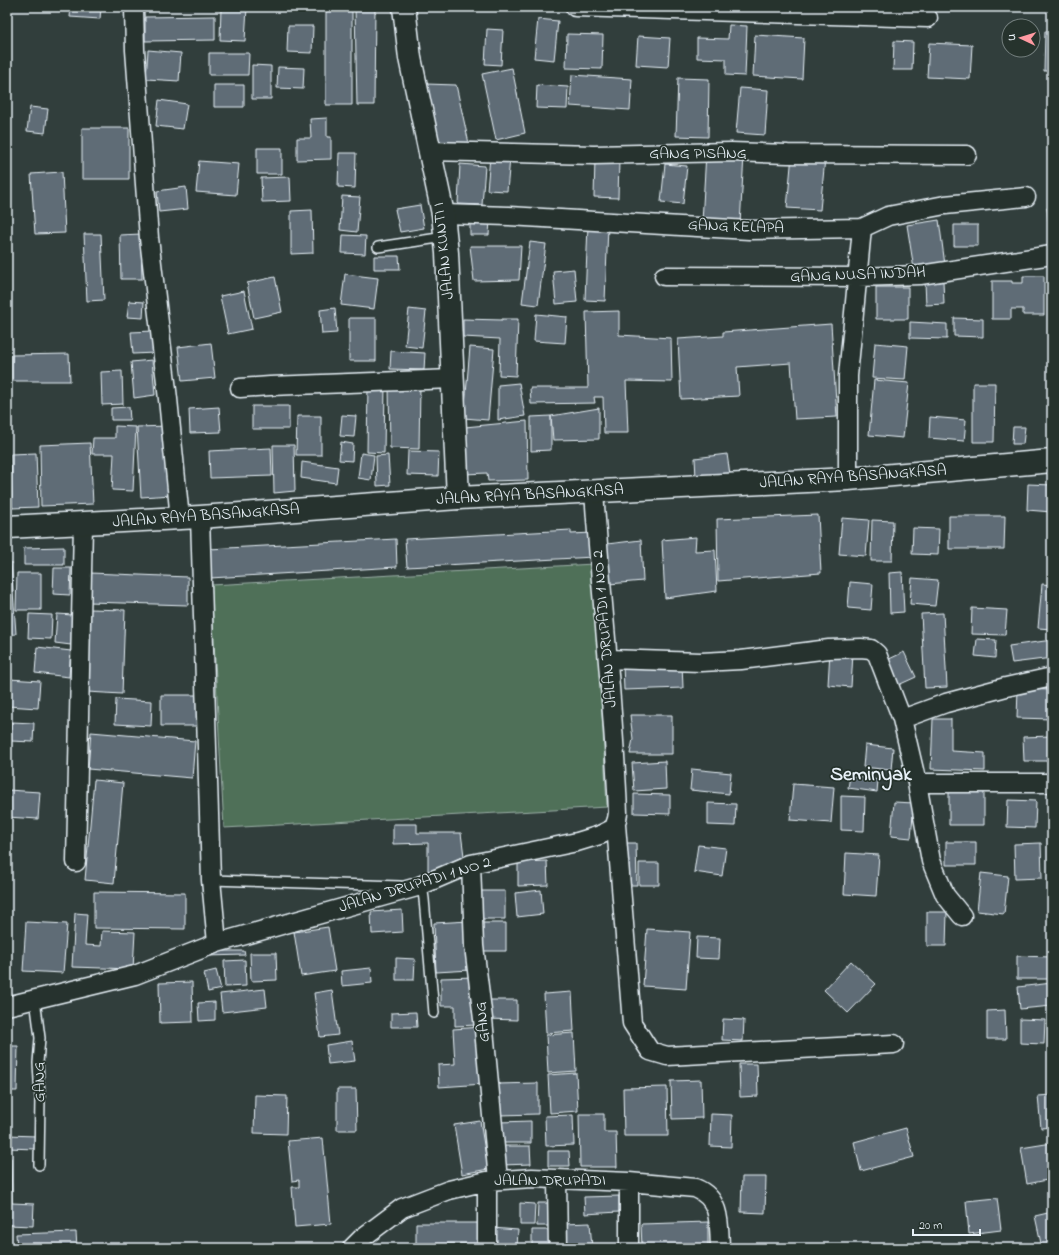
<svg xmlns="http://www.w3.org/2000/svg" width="1059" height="1255" font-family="'Indie Flower',sans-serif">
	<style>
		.green { fill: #507059; stroke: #9cb0a8 }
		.building { fill: #5e6c76; stroke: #e8f1f8 }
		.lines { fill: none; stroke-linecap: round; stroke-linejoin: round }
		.service-casing { stroke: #e8f1f8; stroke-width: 12 }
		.minor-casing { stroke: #e8f1f8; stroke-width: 21 }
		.tertiary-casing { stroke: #e8f1f8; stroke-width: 25 }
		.secondary-casing { stroke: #e8f1f8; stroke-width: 25 }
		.service { stroke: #26332d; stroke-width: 9 }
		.minor { stroke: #26332d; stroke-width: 18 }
		.tertiary { stroke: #26332d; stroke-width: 22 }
		.secondary { stroke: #26332d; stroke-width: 22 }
		.labels { text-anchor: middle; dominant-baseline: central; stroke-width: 3.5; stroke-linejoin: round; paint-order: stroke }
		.street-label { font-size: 16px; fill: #e8f1f8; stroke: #26332d }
		.district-label { font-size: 20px; font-weight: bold; fill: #e8f1f8; stroke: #26332d }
	</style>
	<rect width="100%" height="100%" fill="#313e3c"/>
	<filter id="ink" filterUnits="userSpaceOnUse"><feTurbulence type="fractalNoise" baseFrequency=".025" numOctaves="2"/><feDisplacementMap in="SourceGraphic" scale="8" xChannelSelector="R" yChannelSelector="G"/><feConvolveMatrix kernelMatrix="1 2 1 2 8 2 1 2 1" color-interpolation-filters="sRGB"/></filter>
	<g filter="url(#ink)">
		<path class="green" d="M 594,564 L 607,807 L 224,828 L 211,585 Z"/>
		<path class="building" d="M 71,7 L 101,7 L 100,19 L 70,17 Z
			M 221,7 L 247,7 L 245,41 L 220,40 Z
			M 326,7 L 352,7 L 352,105 L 326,105 Z
			M 355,7 L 375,7 L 374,105 L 357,105 Z
			M 215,16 L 215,40 L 145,41 L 145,17 Z
			M 538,19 L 558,21 L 554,60 L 534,58 Z
			M 729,25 L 747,26 L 745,76 L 726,75 L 726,59 L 697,58 L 697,38 L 728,39 Z
			M 288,26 L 313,26 L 312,53 L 287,52 Z
			M 487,29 L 503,30 L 501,65 L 485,64 Z
			M 1045,31 L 1052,32 L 1052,71 L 1044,71 Z
			M 567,34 L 603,35 L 602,69 L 566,68 Z
			M 755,35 L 804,38 L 802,79 L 753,76 Z
			M 638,36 L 670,38 L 668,67 L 636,65 Z
			M 894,41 L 913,42 L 912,70 L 893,70 Z
			M 929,43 L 972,45 L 970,79 L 927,77 Z
			M 148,50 L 181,53 L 179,81 L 146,79 Z
			M 209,53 L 249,53 L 248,75 L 209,75 Z
			M 252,65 L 271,66 L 271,99 L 252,99 Z
			M 278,67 L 304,68 L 303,89 L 277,88 Z
			M 512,68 L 525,133 L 496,140 L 482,74 Z
			M 572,75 L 632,79 L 630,110 L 570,106 Z
			M 678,78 L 709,79 L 708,137 L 676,136 Z
			M 426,84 L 456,85 L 470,148 L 440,149 Z
			M 214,85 L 244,85 L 244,107 L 214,107 Z
			M 537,85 L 568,87 L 567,109 L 536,108 Z
			M 740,88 L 768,90 L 765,135 L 736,133 Z
			M 159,100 L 187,104 L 183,129 L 156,126 Z
			M 30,107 L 48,109 L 45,133 L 27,131 Z
			M 327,118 L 327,137 L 331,137 L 331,159 L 297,160 L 297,138 L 311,138 L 310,119 Z
			M 82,128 L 129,128 L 129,179 L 82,179 Z
			M 257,148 L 282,148 L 282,174 L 257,174 Z
			M 339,153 L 356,153 L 355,188 L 338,187 Z
			M 706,153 L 744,155 L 740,224 L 702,222 Z
			M 792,155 L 825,158 L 820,210 L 787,208 Z
			M 490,157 L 510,158 L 507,191 L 487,190 Z
			M 595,159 L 619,160 L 618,198 L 594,197 Z
			M 199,161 L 239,164 L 236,195 L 196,192 Z
			M 460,164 L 485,166 L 482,205 L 458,204 Z
			M 665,164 L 687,166 L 683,204 L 661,202 Z
			M 62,172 L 65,233 L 35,234 L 31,174 Z
			M 290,177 L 291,201 L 262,202 L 261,178 Z
			M 186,187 L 188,209 L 159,212 L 157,191 Z
			M 342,196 L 360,197 L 357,232 L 340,230 Z
			M 420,205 L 424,228 L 400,232 L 395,209 Z
			M 1052,207 L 1052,235 L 1050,235 L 1047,208 Z
			M 312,210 L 313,253 L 291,254 L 291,211 Z
			M 470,219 L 490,220 L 489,235 L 470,235 Z
			M 939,220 L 945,265 L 914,269 L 907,225 Z
			M 588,225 L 608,226 L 605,301 L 585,300 Z
			M 954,225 L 978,225 L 978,246 L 954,246 Z
			M 84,234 L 101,234 L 104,300 L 87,301 Z
			M 141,234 L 142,279 L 121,279 L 120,235 Z
			M 343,235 L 366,236 L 365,254 L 342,253 Z
			M 530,242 L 546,244 L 538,305 L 522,303 Z
			M 470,246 L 521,246 L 519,280 L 474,281 Z
			M 374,256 L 399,256 L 400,269 L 374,269 Z
			M 574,269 L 577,302 L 556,304 L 553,271 Z
			M 345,274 L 378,278 L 374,309 L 341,305 Z
			M 1023,276 L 1044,276 L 1044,315 L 1023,315 L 1023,309 L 1011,309 L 1011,319 L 992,319 L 992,281 L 1012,281 L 1012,283 L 1023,283 Z
			M 275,277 L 282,312 L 254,318 L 247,283 Z
			M 943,281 L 944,304 L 926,305 L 925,282 Z
			M 876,287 L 908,287 L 908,319 L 876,319 Z
			M 244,291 L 252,329 L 228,334 L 220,296 Z
			M 129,301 L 144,302 L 143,318 L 127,317 Z
			M 335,308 L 337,333 L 322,334 L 320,310 Z
			M 409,309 L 426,311 L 422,348 L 405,346 Z
			M 619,311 L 619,335 L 671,338 L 672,382 L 626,381 L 628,433 L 604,433 L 603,397 L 594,397 L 595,403 L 531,404 L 530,388 L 588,388 L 586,312 Z
			M 536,314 L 567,317 L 565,343 L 534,341 Z
			M 349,318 L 376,318 L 376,361 L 349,361 Z
			M 954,318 L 983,319 L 983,337 L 954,336 Z
			M 463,319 L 502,320 L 502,319 L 518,319 L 516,376 L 499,375 L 500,339 L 463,337 Z
			M 910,322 L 947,324 L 947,339 L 910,338 Z
			M 831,324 L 837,417 L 795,419 L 791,363 L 737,367 L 739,396 L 681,399 L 678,339 L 723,336 L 723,332 Z
			M 154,331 L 155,353 L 133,354 L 131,332 Z
			M 211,343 L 215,378 L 182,381 L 178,347 Z
			M 875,343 L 908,346 L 905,380 L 872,378 Z
			M 470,347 L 494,349 L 488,420 L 464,418 Z
			M 391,351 L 425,353 L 424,370 L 390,369 Z
			M 69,354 L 70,381 L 12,381 L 12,355 Z
			M 152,360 L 155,395 L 134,398 L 131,362 Z
			M 122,371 L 123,404 L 102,405 L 101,372 Z
			M 874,380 L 909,383 L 903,438 L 869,435 Z
			M 519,383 L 525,416 L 498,420 L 498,385 Z
			M 973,383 L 995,383 L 994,442 L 973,442 Z
			M 368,385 L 385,385 L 384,453 L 367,452 Z
			M 389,387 L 420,387 L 419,449 L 390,448 Z
			M 252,406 L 289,406 L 289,429 L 252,429 Z
			M 129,407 L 130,420 L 111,420 L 111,408 Z
			M 219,407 L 221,432 L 190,433 L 189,409 Z
			M 599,408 L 599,439 L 553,440 L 551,416 Z
			M 342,415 L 356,416 L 354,437 L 340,436 Z
			M 297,416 L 321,416 L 321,455 L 296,455 Z
			M 551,416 L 551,450 L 531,451 L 531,417 Z
			M 930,417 L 966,420 L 964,441 L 929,438 Z
			M 527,421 L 528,480 L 488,481 L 487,473 L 464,474 L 465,427 Z
			M 115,426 L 136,427 L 133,491 L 112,490 L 114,454 L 92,454 L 93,438 L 115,438 Z
			M 168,426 L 172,495 L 141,497 L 137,427 Z
			M 1013,427 L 1025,427 L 1023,444 L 1012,444 Z
			M 341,442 L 353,444 L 352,461 L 339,460 Z
			M 90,443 L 93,504 L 41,506 L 40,445 Z
			M 273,445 L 294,445 L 295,491 L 274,493 Z
			M 271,448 L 272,476 L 210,478 L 209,451 Z
			M 408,451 L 439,452 L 438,476 L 407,475 Z
			M 36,453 L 38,507 L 12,508 L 11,454 Z
			M 361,453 L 374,455 L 371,480 L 358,478 Z
			M 727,454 L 730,475 L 696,478 L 695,458 Z
			M 388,455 L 390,485 L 377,486 L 376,456 Z
			M 302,462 L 338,467 L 336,483 L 301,478 Z
			M 1028,484 L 1052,485 L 1052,512 L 1027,510 Z
			M 818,515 L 821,573 L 718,581 L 717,519 Z
			M 949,516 L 1005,516 L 1004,549 L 949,549 Z
			M 842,518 L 869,520 L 866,556 L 839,554 Z
			M 872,520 L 893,521 L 892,561 L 871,561 Z
			M 913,528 L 939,529 L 938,555 L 912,554 Z
			M 571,530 L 571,534 L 593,533 L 594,557 L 407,567 L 405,539 Z
			M 696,537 L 695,551 L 715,550 L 717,591 L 665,598 L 662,540 Z
			M 396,539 L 397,567 L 210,578 L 209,549 Z
			M 641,540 L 643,581 L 609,584 L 607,544 Z
			M 64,547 L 64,565 L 24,565 L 24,548 Z
			M 7,562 L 11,562 L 16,634 L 7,635 Z
			M 54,568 L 71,568 L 70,595 L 53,594 Z
			M 902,572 L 904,612 L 890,613 L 889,573 Z
			M 17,573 L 41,573 L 41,610 L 16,610 Z
			M 90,573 L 188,577 L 188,605 L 89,602 Z
			M 912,578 L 938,580 L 935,606 L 910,604 Z
			M 850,582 L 873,584 L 871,610 L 848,608 Z
			M 1042,584 L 1052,585 L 1052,629 L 1038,628 Z
			M 972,608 L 1007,610 L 1005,635 L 971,634 Z
			M 90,609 L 125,610 L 122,694 L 87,692 Z
			M 943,613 L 947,687 L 925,688 L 921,614 Z
			M 29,614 L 52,615 L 51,639 L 28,638 Z
			M 57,614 L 73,615 L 71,645 L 55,643 Z
			M 977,639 L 996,640 L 995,658 L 975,656 Z
			M 1052,640 L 1052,658 L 1012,663 L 1009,646 Z
			M 37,647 L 71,651 L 69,677 L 35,673 Z
			M 830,651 L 853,653 L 851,687 L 828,685 Z
			M 904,652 L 916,677 L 894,687 L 883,662 Z
			M 682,663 L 683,688 L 624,690 L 623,664 Z
			M 9,679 L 40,681 L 38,708 L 7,706 Z
			M 1018,689 L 1052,690 L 1052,719 L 1017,718 Z
			M 161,695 L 200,695 L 200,726 L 161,726 Z
			M 116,699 L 152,701 L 151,726 L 115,724 Z
			M 630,715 L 672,715 L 672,754 L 630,754 L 633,739 Z
			M 933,719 L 951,719 L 951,751 L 985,753 L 985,771 L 931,769 Z
			M 11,722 L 34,723 L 33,742 L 11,741 Z
			M 91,732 L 195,741 L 192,778 L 88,769 Z
			M 1052,736 L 1052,761 L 1024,761 L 1023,737 Z
			M 865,745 L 893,748 L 891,770 L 863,767 Z
			M 665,761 L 666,789 L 634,791 L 632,763 Z
			M 692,769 L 731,773 L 729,794 L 690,790 Z
			M 850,776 L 878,780 L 877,792 L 848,788 Z
			M 94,780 L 123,783 L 114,883 L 85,880 Z
			M 793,784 L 834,787 L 831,823 L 790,820 Z
			M 7,790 L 40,792 L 38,819 L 7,817 Z
			M 949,791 L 984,791 L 984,825 L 949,825 Z
			M 634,794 L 670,795 L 670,814 L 634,813 Z
			M 841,796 L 865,797 L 864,831 L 841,830 Z
			M 1008,800 L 1036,801 L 1035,828 L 1007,827 Z
			M 894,802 L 914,803 L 911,838 L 891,836 Z
			M 708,803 L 736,804 L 735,826 L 708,825 Z
			M 393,824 L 417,824 L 417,833 L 461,833 L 464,856 L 428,873 L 428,843 L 393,844 Z
			M 946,842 L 976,842 L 976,865 L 946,865 Z
			M 620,843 L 636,843 L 637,885 L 621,885 Z
			M 1041,843 L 1042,878 L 1015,879 L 1014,844 Z
			M 698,845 L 726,848 L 722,876 L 694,872 Z
			M 846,853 L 879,855 L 876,896 L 844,894 Z
			M 547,861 L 548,885 L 518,886 L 518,862 Z
			M 639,863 L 659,863 L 659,885 L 639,885 Z
			M 981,873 L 1008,876 L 1004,914 L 977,911 Z
			M 541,890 L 543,914 L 517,917 L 515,893 Z
			M 477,891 L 505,891 L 505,919 L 477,919 Z
			M 94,892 L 185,893 L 185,929 L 94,928 Z
			M 402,910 L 403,932 L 372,934 L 371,912 Z
			M 927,912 L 947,912 L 946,946 L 927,946 Z
			M 75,913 L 87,914 L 85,945 L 101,946 L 102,931 L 135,932 L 133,969 L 72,967 Z
			M 469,921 L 471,970 L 436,972 L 434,923 Z
			M 26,922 L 67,924 L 63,973 L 23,971 Z
			M 479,923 L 506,923 L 506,951 L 479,951 Z
			M 328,927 L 335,971 L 301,976 L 294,932 Z
			M 647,929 L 690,932 L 686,989 L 643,986 Z
			M 697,937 L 720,938 L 719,959 L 696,958 Z
			M 207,951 L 244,951 L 245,955 L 207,956 Z
			M 250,953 L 276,953 L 277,980 L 251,981 Z
			M 1017,956 L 1052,957 L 1051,979 L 1017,979 Z
			M 396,958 L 415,959 L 414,980 L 396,980 Z
			M 245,960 L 246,986 L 225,987 L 224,961 Z
			M 851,961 L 876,984 L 848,1013 L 824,990 Z
			M 371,968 L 372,983 L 342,986 L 341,971 Z
			M 216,970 L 221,989 L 208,992 L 204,973 Z
			M 476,977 L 477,1025 L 455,1026 L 455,1006 L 441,1006 L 441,978 Z
			M 192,982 L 193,1022 L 160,1023 L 159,983 Z
			M 1052,983 L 1052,1006 L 1020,1009 L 1018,987 Z
			M 265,989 L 267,1007 L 222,1012 L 220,994 Z
			M 332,990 L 338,1035 L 320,1037 L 314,993 Z
			M 572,992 L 574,1031 L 546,1033 L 544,994 Z
			M 487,1000 L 517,1000 L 517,1020 L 487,1019 Z
			M 215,1002 L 215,1020 L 199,1021 L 198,1003 Z
			M 1005,1010 L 1006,1039 L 987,1039 L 987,1011 Z
			M 416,1012 L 417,1027 L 391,1027 L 391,1013 Z
			M 723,1019 L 744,1020 L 743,1041 L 722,1040 Z
			M 1020,1019 L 1045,1020 L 1044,1044 L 1020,1043 Z
			M 482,1027 L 484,1084 L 439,1087 L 438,1065 L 455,1064 L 453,1029 Z
			M 574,1033 L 576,1071 L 548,1073 L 546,1035 Z
			M 352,1041 L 355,1061 L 328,1064 L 326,1045 Z
			M 7,1046 L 18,1046 L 17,1091 L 7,1091 Z
			M 739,1064 L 757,1064 L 758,1096 L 740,1097 Z
			M 576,1073 L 578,1111 L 550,1113 L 548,1075 Z
			M 701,1080 L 702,1118 L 672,1119 L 671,1081 Z
			M 538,1083 L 538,1114 L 499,1115 L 498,1084 Z
			M 667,1087 L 668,1136 L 624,1136 L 623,1088 Z
			M 337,1089 L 356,1089 L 357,1130 L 337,1130 Z
			M 255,1095 L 287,1096 L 286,1134 L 254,1133 Z
			M 1052,1095 L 1052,1127 L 1041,1128 L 1038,1096 Z
			M 579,1114 L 604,1114 L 604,1132 L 616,1132 L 617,1167 L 580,1167 Z
			M 711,1114 L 732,1115 L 731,1147 L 710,1146 Z
			M 573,1115 L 574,1145 L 546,1146 L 545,1116 Z
			M 480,1121 L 488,1169 L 462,1174 L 454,1125 Z
			M 531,1121 L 531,1143 L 500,1143 L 499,1122 Z
			M 906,1128 L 914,1157 L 861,1171 L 854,1142 Z
			M 7,1135 L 36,1136 L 36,1149 L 7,1148 Z
			M 323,1138 L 331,1224 L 295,1227 L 292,1187 L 299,1187 L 299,1180 L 292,1181 L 288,1141 Z
			M 1052,1143 L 1052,1179 L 1027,1184 L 1021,1148 Z
			M 501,1146 L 530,1146 L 531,1164 L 501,1165 Z
			M 548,1151 L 569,1151 L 570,1166 L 548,1166 Z
			M 7,1158 L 11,1158 L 12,1203 L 34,1204 L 33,1226 L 7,1225 Z
			M 742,1177 L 766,1177 L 765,1213 L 741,1212 Z
			M 619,1196 L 619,1212 L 585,1214 L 584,1197 Z
			M 997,1198 L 1001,1230 L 969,1234 L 966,1201 Z
			M 520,1203 L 535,1204 L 534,1225 L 520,1225 Z
			M 538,1203 L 556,1203 L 556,1226 L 537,1226 Z
			M 1052,1212 L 1052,1245 L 1042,1248 L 1035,1216 Z
			M 708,1222 L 708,1248 L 642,1248 L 641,1224 Z
			M 416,1223 L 480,1223 L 480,1244 L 416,1244 Z
			M 590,1223 L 592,1248 L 565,1248 L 563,1224 Z
			M 492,1228 L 518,1230 L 517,1247 L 526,1248 L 491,1248 Z
			M 532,1230 L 550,1230 L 549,1248 L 532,1248 Z
			M 76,1232 L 77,1248 L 17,1248 L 16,1234 Z"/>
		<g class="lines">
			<g class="service-casing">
				<path id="service" d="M 378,247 L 445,237
					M 211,880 L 400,886
					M 422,885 L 424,899 L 434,1013
					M 35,999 L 40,1038 L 38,1063 L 40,1098 L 39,1165"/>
			</g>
			<g class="minor-casing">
				<path id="minor" d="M 134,7 L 135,50 L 149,238 L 168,399 L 180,519
					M 575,7 L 928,18
					M 429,151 L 594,155 L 731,152 L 788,154 L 967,155
					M 443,214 L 509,216 L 749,230 L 862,228 L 888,216 L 945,205 L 1026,197
					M 664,276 L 858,277 L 920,275 L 1052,255
					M 240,388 L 270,386 L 453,379
					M 848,479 L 848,376 L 862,228
					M 200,517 L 211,880 L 217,943
					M 609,659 L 701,662 L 741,660 L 829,649 L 861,648 L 871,649 L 877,654 L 902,719 L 917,783 L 931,861 L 945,895 L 962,916
					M 902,719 L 946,703 L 1006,687 L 1052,677
					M 917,783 L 1047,783
					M 616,825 L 632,1023 L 650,1051 L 667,1056 L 894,1044
					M 76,862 L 83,524
					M 471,864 L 474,946 L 483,1019 L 498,1180
					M 7,1006 L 135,975 L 217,943 L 417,887 L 471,864 L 577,842 L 600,835 L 614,828 L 617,819 L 618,813 C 614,705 601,598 594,491
					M 557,1180 L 558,1248
					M 487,1181 L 487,1248
					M 629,1182 L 629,1248
					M 352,1248 L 362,1238 L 402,1208 L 449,1190 L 487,1181 L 532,1178 L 629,1182 L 695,1188 C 721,1198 719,1224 720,1248"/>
			</g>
			<g class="tertiary-casing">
				<path id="tertiary" d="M 404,7 L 410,58 L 443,214 L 447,253 L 458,498"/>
			</g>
			<g class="secondary-casing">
				<path id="secondary" d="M 7,527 L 200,517 L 458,498 L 848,479 L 1052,461"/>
			</g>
			<use href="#service" class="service"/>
			<use href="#minor" class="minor"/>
			<use href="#tertiary" class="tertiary"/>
			<use href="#secondary" class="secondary"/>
		</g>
	</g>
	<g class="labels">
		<g class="street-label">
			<text x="698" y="154">GANG PISANG</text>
			<text transform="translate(736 227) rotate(2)">GANG KELAPA</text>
			<text transform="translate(444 251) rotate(-96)">JALAN KUNTI I</text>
			<text transform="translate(858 275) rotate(-2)">GANG NUSA INDAH</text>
			<text transform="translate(853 477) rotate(-4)">JALAN RAYA BASANGKASA</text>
			<text transform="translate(530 495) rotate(-3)">JALAN RAYA BASANGKASA</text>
			<text transform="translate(206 516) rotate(-4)">JALAN RAYA BASANGKASA</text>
			<text transform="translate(605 629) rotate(-95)">JALAN DRUPADI 1 NO 2</text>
			<text transform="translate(415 885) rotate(-17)">JALAN DRUPADI 1 NO 2</text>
			<text transform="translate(483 1022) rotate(-96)">GANG</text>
			<text transform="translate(40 1082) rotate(-91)">GANG</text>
			<text x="550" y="1181">JALAN DRUPADI</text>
		</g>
		<g class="district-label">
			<text x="871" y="775">Seminyak</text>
		</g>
	</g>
	<rect width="1059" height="1255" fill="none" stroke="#26332d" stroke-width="24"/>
	<rect x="12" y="12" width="1035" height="1231" fill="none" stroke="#e8f1f8" stroke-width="1.5" filter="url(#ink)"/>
	<g transform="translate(1021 38) rotate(274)"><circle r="19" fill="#26332d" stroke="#747f7e"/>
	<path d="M0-3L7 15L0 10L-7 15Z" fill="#ff9aa2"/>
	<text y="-6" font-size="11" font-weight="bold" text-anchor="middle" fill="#e8f1f8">U</text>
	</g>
	<path d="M913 1229v6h67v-6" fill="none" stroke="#e8f1f8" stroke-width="2"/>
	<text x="919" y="1229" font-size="12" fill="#e8f1f8" stroke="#26332d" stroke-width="3" paint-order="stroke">20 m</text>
</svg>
